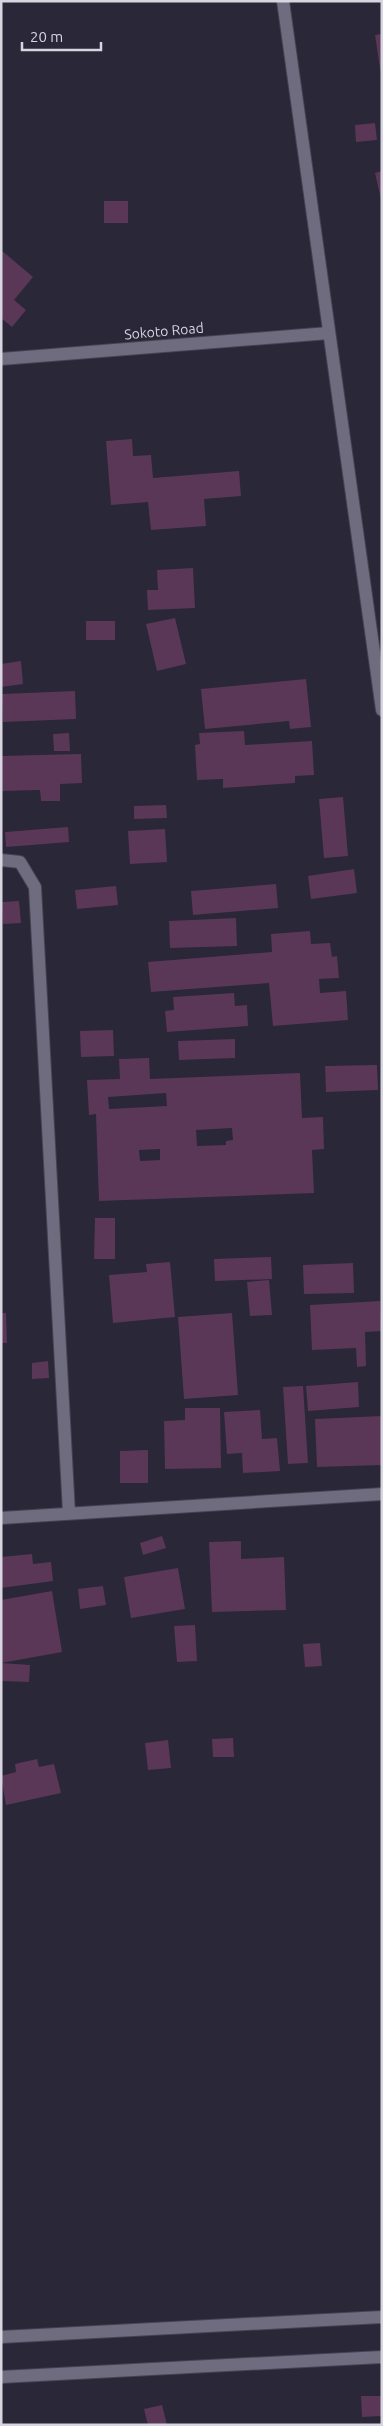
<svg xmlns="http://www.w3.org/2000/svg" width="383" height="2426" font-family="Ubuntu,sans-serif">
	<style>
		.building { fill: #5a3756; fill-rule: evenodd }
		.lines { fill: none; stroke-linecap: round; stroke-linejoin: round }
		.minor-casing { stroke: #454351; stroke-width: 14 }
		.tertiary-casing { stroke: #454351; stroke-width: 14 }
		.minor { stroke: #6f6c80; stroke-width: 12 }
		.tertiary { stroke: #6f6c80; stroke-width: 12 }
		.labels { text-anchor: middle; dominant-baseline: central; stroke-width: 4; stroke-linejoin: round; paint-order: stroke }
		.street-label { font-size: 14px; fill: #d6d5e0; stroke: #292738 }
	</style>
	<rect width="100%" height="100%" fill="#292738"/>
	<path class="building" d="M 382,34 L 382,75 L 381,75 L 375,35 Z
		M 375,123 L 377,140 L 356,142 L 355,125 Z
		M 382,171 L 382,199 L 381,199 L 375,173 Z
		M 104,201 L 128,201 L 128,223 L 104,223 Z
		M 1,250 L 33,277 L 14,300 L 26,310 L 12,327 L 1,318 Z
		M 132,439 L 133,456 L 151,455 L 153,478 L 239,471 L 241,496 L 204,499 L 206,526 L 151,530 L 148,502 L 111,505 L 106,441 Z
		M 193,568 L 195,608 L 148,610 L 147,590 L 158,590 L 157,570 Z
		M 175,618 L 186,664 L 157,671 L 146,624 Z
		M 86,621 L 115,621 L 115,640 L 86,640 Z
		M 21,661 L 23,684 L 1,687 L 1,664 Z
		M 306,679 L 311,727 L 290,729 L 289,721 L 205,729 L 201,689 Z
		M 75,691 L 76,719 L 3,722 L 2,694 Z
		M 244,731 L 245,745 L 312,741 L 314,775 L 295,776 L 295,783 L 223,788 L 223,779 L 197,780 L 195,745 L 200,744 L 199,733 Z
		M 69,733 L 70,751 L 54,751 L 53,734 Z
		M 81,754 L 82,783 L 60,784 L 60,801 L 41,801 L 40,790 L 1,791 L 1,756 Z
		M 343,797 L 348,856 L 324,858 L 319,799 Z
		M 166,805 L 167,818 L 134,819 L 134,806 Z
		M 68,827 L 69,842 L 6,847 L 5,832 Z
		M 165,829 L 167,862 L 130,864 L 128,831 Z
		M 354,869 L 357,893 L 311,899 L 308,876 Z
		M 276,884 L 278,908 L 193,915 L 191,891 Z
		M 116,886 L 118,905 L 77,909 L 75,890 Z
		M 19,901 L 21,923 L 3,924 L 2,902 Z
		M 236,918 L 237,946 L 170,948 L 169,921 Z
		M 310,931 L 311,944 L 330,943 L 332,957 L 337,956 L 339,978 L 319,979 L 320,993 L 346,991 L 348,1020 L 273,1026 L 269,983 L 151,992 L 148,962 L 272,952 L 271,934 Z
		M 234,993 L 235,1006 L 247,1005 L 248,1026 L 167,1032 L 165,1011 L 174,1010 L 173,997 Z
		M 113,1030 L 114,1056 L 81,1057 L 80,1031 Z
		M 235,1039 L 235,1058 L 179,1060 L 178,1041 Z
		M 149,1058 L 150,1079 L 300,1073 L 302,1118 L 323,1117 L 324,1149 L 312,1150 L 314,1193 L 99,1201 L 96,1114 L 89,1115 L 87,1080 L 120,1079 L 119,1059 ZM 166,1093 L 167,1106 L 109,1109 L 108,1097 ZM 232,1128 L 233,1140 L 226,1141 L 226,1145 L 197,1146 L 196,1130 ZM 160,1149 L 160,1160 L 140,1161 L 139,1150 Z
		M 377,1065 L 378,1090 L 326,1092 L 325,1066 Z
		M 95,1218 L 115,1218 L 115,1259 L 94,1259 Z
		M 271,1257 L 272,1279 L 215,1281 L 214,1259 Z
		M 170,1262 L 175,1317 L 113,1323 L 109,1275 L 147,1272 L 146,1264 Z
		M 353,1263 L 354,1293 L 304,1294 L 303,1265 Z
		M 269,1280 L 272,1315 L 250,1316 L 247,1282 Z
		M 380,1301 L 381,1331 L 365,1332 L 366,1366 L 357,1367 L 356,1348 L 312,1350 L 310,1305 Z
		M 1,1313 L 6,1313 L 7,1343 L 1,1343 Z
		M 232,1313 L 238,1395 L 184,1399 L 178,1317 Z
		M 48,1361 L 49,1378 L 32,1379 L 32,1363 Z
		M 358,1382 L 359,1407 L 308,1411 L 306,1386 Z
		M 303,1386 L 308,1463 L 288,1464 L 283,1387 Z
		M 185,1408 L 220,1408 L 221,1468 L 165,1469 L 164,1421 L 185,1420 Z
		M 260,1410 L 262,1439 L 277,1438 L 280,1471 L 243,1473 L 242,1453 L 227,1454 L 224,1412 Z
		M 382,1416 L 382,1465 L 317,1467 L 315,1419 Z
		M 148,1450 L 148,1483 L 120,1483 L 120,1451 Z
		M 162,1536 L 166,1548 L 143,1555 L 140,1543 Z
		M 241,1541 L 241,1559 L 284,1557 L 286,1610 L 212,1612 L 209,1542 Z
		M 32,1554 L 33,1564 L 51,1562 L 53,1581 L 1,1588 L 1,1557 Z
		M 178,1568 L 185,1609 L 131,1618 L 124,1577 Z
		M 103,1586 L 106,1605 L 80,1609 L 78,1589 Z
		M 52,1591 L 62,1652 L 1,1663 L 1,1600 Z
		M 195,1625 L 197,1661 L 177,1662 L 174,1626 Z
		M 320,1643 L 322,1666 L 305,1667 L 303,1644 Z
		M 1,1663 L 30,1665 L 29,1682 L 1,1681 Z
		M 233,1738 L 234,1757 L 213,1757 L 212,1739 Z
		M 168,1740 L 171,1768 L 148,1770 L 145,1743 Z
		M 37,1759 L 39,1767 L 54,1764 L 61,1793 L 6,1805 L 1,1776 L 16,1772 L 15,1764 Z
		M 361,2396 L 382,2396 L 382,2416 L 362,2417 Z
		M 162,2405 L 167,2425 L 148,2425 L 144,2409 Z"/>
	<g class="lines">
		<g class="minor-casing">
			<path id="minor" d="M 283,1 L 382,710
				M 1,359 L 329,333
				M 1,860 L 20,862 L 35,887 L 69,1513
				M 1,1518 L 382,1494"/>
		</g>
		<g class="tertiary-casing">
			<path id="tertiary" d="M 1,2337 L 382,2317
				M 1,2377 L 382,2357"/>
		</g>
		<use href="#minor" class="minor"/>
		<use href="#tertiary" class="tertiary"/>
	</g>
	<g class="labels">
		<g class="street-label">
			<text transform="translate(164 331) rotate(-5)">Sokoto Road</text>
		</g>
	</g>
	<rect width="383" height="2426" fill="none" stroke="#d6d5e0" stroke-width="5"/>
	<path d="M22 42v8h79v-8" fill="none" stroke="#d6d5e0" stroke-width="2.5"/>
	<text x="30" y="42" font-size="15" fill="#d6d5e0" stroke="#292738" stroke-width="4" paint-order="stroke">20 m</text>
</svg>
